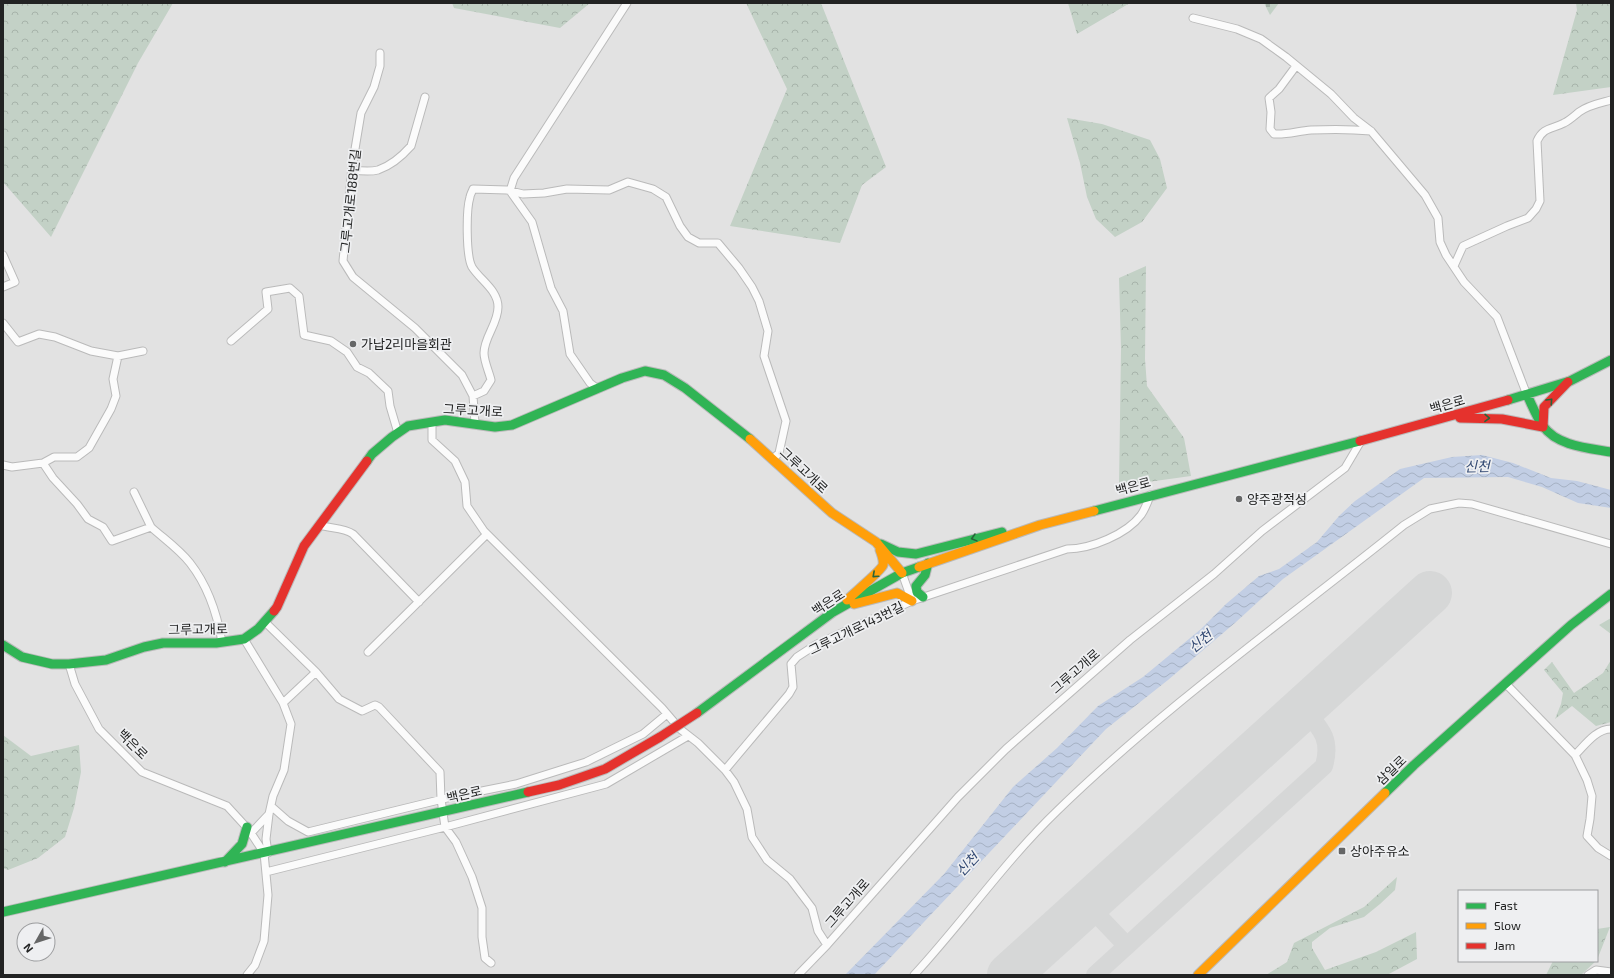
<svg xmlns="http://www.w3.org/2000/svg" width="1614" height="978" font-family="'Exo 2','Noto Sans KR',sans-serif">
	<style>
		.forest { fill: url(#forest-crowns) }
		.cemetery { fill: url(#cemetery-stones) }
		.water { fill: url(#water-waves) }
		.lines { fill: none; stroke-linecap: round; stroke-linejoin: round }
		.taxiway { stroke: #d6d7d7; stroke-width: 18 }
		.runway { stroke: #d6d7d7; stroke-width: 44 }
		.street-casing { stroke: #bababa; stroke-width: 9 }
		.fast-casing { stroke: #bababa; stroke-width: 11 }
		.slow-casing { stroke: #bababa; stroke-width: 11 }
		.jam-casing { stroke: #bababa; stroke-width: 11 }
		.street { stroke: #fbfbfb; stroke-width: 7 }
		.fast { stroke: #30b455; stroke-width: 9 }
		.slow { stroke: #ff9f0a; stroke-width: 9 }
		.jam { stroke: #e5322d; stroke-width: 9 }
		.jam-bridge-casing { stroke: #bababa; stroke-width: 11; stroke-linecap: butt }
		.jam-bridge { stroke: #e5322d; stroke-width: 9 }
		.oneway { stroke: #28643a }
		.poi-dot { fill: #656666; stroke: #eeeff1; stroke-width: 1.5 }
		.labels { text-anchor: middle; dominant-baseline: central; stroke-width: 3.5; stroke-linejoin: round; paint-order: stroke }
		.street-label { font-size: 13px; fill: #222323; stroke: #eeeff1 }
		.poi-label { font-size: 13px; fill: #222323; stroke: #eeeff1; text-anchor: start }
		.water-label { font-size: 14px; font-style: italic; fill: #314872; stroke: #eeeff1 }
	</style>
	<defs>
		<pattern id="forest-crowns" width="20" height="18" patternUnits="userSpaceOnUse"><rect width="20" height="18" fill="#c3d1c6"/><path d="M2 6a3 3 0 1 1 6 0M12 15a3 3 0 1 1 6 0" fill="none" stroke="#a7b3aa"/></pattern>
		<pattern id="cemetery-stones" width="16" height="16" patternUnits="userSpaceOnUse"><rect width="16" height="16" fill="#c3d1c6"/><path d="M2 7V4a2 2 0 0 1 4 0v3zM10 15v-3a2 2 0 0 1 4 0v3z" fill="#a7b3aa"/></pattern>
		<pattern id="water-waves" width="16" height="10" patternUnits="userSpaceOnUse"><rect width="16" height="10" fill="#c2cee4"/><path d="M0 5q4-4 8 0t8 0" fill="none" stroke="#a6b1c3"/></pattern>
	</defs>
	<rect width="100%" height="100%" fill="#e2e2e2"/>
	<path class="forest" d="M 3,3 L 173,3 L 138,63 L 51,237 L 3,182 Z
		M 452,3 L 590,3 L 560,28 L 454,8 Z
		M 746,3 L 821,3 L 886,167 L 862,185 L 840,243 L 730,226 L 787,89 Z
		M 1068,3 L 1130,3 L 1077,34 Z
		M 1576,3 L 1611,3 L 1611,87 L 1553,95 L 1577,10 Z
		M 1067,118 L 1102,124 L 1150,140 L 1160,159 L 1167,188 L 1142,222 L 1115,237 L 1096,219 L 1087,197 L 1080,163 Z
		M 1146,266 L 1145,359 L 1147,386 L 1184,438 L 1191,476 L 1119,486 L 1121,349 L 1119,278 Z
		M 1611,618 L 1611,634 L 1599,625 Z
		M 1611,660 L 1611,722 L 1596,726 L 1572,706 L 1555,719 L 1561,704 L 1563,693 L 1544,670 L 1552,662 L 1574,693 L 1603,673 Z
		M 3,735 L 31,756 L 79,745 L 81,772 L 74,808 L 65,837 L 38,858 L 8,870 L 3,868 Z
		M 1397,877 L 1395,890 L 1380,904 L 1364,917 L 1330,928 L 1312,942 L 1312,948 L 1325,970 L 1376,952 L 1416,932 L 1417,959 L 1387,975 L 1266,975 L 1287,962 L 1294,943 L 1364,907 Z
		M 1610,927 L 1597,960 L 1597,929 Z
		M 1553,961 L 1596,961 L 1581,975 L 1546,975 Z"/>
	<path class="cemetery" d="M 1264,3 L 1279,3 L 1270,15 Z"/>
	<path class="water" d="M 1482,455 L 1513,463 L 1551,478 L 1577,481 L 1611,490 L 1611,508 L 1578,503 L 1542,487 L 1508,477 L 1424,478 L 1283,579 L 1236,622 L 1168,680 L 1106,729 L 874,975 L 845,975 L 944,874 L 1013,787 L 1057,748 L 1098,706 L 1143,677 L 1201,629 L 1226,604 L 1259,576 L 1279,569 L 1317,542 L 1339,516 L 1355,501 L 1400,469 L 1452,457 Z"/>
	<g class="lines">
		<path class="taxiway" d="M 1087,904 L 1127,946
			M 1095,975 L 1324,766 C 1332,738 1320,728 1303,708"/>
		<path class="runway" d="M 1009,975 L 1430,593"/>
		<g class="street-casing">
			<path id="street" d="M 1193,18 L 1237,29 L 1261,39 L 1286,57 L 1331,94 L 1354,118 L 1371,131 L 1425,195 L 1438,218 L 1440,242 L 1446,255 L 1464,282 L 1497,317 L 1527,395
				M 380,53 L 380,66 L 374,87 L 361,113 L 352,167 L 343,261 L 353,277 L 415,328 L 462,375 L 473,396 L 475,423
				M 1296,66 L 1279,89 L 1269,98 L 1271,112 L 1270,129 L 1274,134 C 1287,135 1298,131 1311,130 C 1332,129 1351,129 1371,131
				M 352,170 C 360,171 370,172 378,170 C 390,166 403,155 411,146 L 425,97
				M 3,255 L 15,282 L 3,287
				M 1454,266 L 1463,246 L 1507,226 L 1528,218 L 1536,209 L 1540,201 L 1537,141 C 1543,127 1553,129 1564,123 C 1570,120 1574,116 1579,112 C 1588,105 1600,103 1611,100
				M 3,323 L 18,342 L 39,334 L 55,337 L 91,351 L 118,356 L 143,351
				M 231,341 L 268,309 L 266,292 L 290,288 L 299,296 L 304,335 L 331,341 L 347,352 L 357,367 L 369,373 L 388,391 L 390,406 L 398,433
				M 598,389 L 590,383 L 570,354 L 563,311 L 551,288 L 532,222 L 510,191 L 514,178 L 627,3
				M 473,396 L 484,391 L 491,380 C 489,372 484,361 484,353 C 484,337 498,324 498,307 C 498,290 480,280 472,267 C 466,256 466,210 470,197 C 470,195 472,192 473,189 L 507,190 L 523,194 L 544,193 L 567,189 L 609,190 L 628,182 L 653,189 L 666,197 L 680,226 L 688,237 L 699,243 L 718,243 L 739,268 L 752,287 L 759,301 L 768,331 L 764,356 L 786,421 L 779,453 L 773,459
				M 432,422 L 432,440 L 455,461 L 465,482 L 467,506 L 484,531 L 662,708 L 680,729 L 698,743 L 725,770 L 734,782 L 747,809 L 752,837 L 767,860 L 790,879 L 812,908 L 818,931 L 827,945
				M 43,463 L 54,457 L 77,457 L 89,448 L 111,409 L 116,396 L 113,379 L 118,356
				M 3,465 L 12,467 L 43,463 L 53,478 L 77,504 L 88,519 L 103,527 L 112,541 L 151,527 C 163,538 179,549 190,563 C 208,586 217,613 222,642
				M 134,492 L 151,527
				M 319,525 C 331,529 343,527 353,534 L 419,602
				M 902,573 L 912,601
				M 265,622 L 316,672 L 339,699 L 362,711 L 375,705 L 379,707 L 440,772 L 441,799 L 445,827 L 456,842 L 472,877 L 482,908 L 482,937 L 485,958 L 491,963
				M 244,639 L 283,703 L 291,724 L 284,770 L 273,796 L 269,814 L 266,839 L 268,853
				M 368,652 L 487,534
				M 69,664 L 75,684 L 99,729 L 142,772 L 227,806 L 249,830 L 264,853 L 268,895 L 264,941 L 255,965 L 247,975
				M 1506,684 L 1575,755 L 1587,780 L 1592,796 L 1590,819 L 1587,836 L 1598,848 L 1611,856
				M 283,703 L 316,672
				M 1575,755 C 1585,745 1596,729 1611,729
				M 725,770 L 789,694 L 793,687 L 791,664 L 797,657 L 817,644 L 912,601 L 1067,549 C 1091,549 1127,534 1141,515 C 1145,509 1148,502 1150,495
				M 271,806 L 288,821 L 308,832 L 447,798 L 516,784 L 586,762 L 643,734 L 667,714
				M 251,833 L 269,814
				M 266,872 L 445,827 L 606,784 L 688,736
				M 798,975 L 827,945 L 958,797 L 1006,749 L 1130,640 L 1214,574 L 1262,531 L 1345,468 L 1361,441
				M 914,975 C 963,922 1005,861 1057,811 C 1165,706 1287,619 1404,525 L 1430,509 L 1459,503 L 1472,504 L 1611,544
				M 1588,975 L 1596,970 L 1611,972"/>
		</g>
		<g class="fast-casing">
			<path id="fast" d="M 1527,395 C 1532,405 1536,416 1543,426 C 1557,446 1588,448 1611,452
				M 1508,400 L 1570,381 L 1611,360
				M 367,461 L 372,454 L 392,437 L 408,426 L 445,420 L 495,427 L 512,425 L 622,378 L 645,371 L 664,375 L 685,388 L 750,439
				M 1094,511 L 1360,441
				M 881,544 L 898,552 L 916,554 L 1002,532
				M 923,597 L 917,592 L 916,586 L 925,575 L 928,563
				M 3,645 L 22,657 L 52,664 L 69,664 L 106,660 L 144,647 L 163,643 L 216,643 L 244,639 L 258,629 L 274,611
				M 697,713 L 833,612 L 902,573 L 919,567
				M 1385,793 L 1414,765 L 1571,625 L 1611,594
				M 225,862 L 242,844 L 247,827
				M 3,912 L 528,792"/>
		</g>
		<g class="slow-casing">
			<path id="slow" d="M 750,439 L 832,513 L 876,542 L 902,573
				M 919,567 L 1040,525 L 1094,511
				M 847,600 C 854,593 881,571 883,565 C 884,560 882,555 880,550
				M 854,604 L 897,593 L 912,601
				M 1198,975 L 1385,793"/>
		</g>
		<g class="jam-casing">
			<path id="jam" d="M 1460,418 L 1502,419 L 1543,427 L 1544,407 L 1568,382
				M 1360,441 L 1508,400
				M 274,611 L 277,607 L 304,546 L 367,461
				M 528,792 L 559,785 L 605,769 L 660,737"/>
		</g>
		<use href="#street" class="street"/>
		<use href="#fast" class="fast"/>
		<use href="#slow" class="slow"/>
		<use href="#jam" class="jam"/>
		<g class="jam-bridge-casing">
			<path id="jam-bridge" d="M 660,737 L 697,713"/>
		</g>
		<use href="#jam-bridge" class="jam-bridge"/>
	</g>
	<defs><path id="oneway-chevron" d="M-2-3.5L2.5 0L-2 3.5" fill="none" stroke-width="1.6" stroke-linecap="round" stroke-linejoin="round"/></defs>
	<g class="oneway">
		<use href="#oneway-chevron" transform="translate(1550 401) rotate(-47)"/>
		<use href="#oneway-chevron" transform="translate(1487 418) rotate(1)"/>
		<use href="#oneway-chevron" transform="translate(974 538) rotate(165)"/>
		<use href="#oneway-chevron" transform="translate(875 575) rotate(138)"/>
	</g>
	<g class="poi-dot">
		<circle cx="353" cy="344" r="4"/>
		<circle cx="1239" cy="499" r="4"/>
		<rect x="1338" y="847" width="8" height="8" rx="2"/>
	</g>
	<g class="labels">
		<g class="street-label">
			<text transform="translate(350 201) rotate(-84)">그루고개로188번길</text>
			<text transform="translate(1447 404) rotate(-16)">백은로</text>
			<text transform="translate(473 410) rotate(3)">그루고개로</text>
			<text transform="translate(804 470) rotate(43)">그루고개로</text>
			<text transform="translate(1133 486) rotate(-15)">백은로</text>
			<text transform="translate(828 602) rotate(-33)">백은로</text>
			<text transform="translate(856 628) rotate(-26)">그루고개로143번길</text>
			<text transform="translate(198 629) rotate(-1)">그루고개로</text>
			<text transform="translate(1075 671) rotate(-41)">그루고개로</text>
			<text transform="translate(133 744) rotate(45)">백은로</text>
			<text transform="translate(1391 770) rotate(-44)">삼일로</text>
			<text transform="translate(464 794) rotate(-13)">백은로</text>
			<text transform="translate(847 903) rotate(-49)">그루고개로</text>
		</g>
		<g class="poi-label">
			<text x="361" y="344">가납2리마을회관</text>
			<text x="1247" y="499">양주광적성</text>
			<text x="1350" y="851">상아주유소</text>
		</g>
		<g class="water-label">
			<text transform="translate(1477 466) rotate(-1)">신천</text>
			<text transform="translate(1200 641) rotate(-39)">신천</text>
			<text transform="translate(967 864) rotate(-47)">신천</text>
		</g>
	</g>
	<rect width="1614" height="978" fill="none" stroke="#222323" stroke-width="8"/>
	<rect x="1458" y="890" width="140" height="72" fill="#eeeff1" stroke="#9c9d9f"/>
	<rect x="1466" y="903" width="20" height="6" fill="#30b455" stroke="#9c9d9f"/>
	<text x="1494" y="910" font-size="12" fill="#222323">Fast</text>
	<rect x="1466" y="923" width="20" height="6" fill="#ff9f0a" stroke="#9c9d9f"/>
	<text x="1494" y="930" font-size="12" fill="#222323">Slow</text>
	<rect x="1466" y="943" width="20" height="6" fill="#e5322d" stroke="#9c9d9f"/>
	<text x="1494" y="950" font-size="12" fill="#222323">Jam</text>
	<g transform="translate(36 942) rotate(231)"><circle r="19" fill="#eeeff1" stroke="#9c9d9f"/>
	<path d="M0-3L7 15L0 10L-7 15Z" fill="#656666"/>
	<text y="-6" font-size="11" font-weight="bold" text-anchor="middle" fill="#222323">N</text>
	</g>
</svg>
